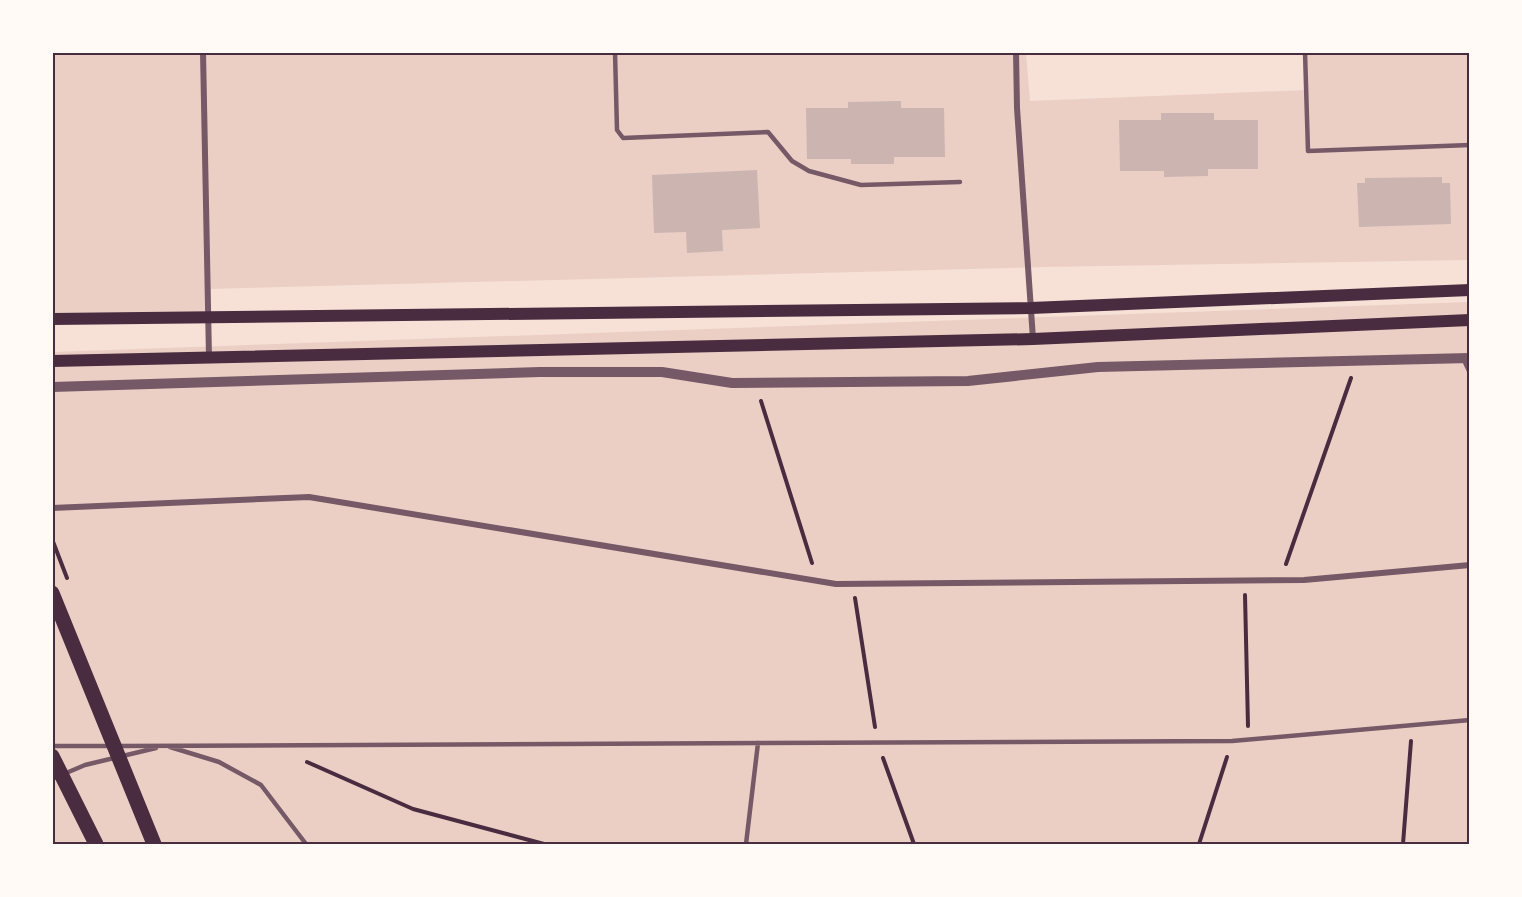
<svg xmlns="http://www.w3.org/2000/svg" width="1522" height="897" font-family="'Public Sans',sans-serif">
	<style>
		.green { fill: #ebcfc5 }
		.building { fill: #ccb4b1 }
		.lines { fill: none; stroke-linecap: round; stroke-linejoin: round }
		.path { stroke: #4a2c40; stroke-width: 4 }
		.service { stroke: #755966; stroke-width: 4.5 }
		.minor { stroke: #755966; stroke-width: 6 }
		.tertiary { stroke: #755966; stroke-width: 10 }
		.secondary { stroke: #4a2c40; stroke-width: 12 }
		.primary { stroke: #4a2c40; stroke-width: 15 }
		.neatline { fill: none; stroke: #4a2c40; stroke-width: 2 }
	</style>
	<rect width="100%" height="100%" fill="#f7e1d7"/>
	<path class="green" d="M 52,53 L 1026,53 L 1030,101 L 1306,90 L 1305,53 L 1469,53 L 1469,260 L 1045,267 L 209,289 L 209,317 L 53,319 Z
		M 1469,302 L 1469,844 L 53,844 L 52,352 Z"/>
	<path class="building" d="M 901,101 L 901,108 L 944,108 L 945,157 L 894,157 L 894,164 L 851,164 L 851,159 L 807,159 L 806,108 L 848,108 L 848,102 Z
		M 1161,113 L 1214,113 L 1214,120 L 1258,120 L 1258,169 L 1208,169 L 1208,176 L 1164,177 L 1164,171 L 1120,171 L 1119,120 L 1161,120 Z
		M 757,170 L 760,228 L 722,230 L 723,251 L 687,253 L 686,232 L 654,233 L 652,175 Z
		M 1442,177 L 1442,183 L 1450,183 L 1451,224 L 1359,227 L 1357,183 L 1365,183 L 1365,178 Z"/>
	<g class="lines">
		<path class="path" d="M 761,401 L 812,563
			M 52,539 L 67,578
			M 1286,564 L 1351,378
			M 1245,595 L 1248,726
			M 855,598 L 875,727
			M 883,758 L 914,844
			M 307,762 L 413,809 L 544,844
			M 1199,844 L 1227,757
			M 1403,844 L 1411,741"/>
		<path class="service" d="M 615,52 L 617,130 L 623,138 L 768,132 L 792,161 L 809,171 L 861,185 L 960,182
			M 1305,52 L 1308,151 L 1470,145
			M 1463,358 L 1470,373
			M 52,746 L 110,746
			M 118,746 L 1232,741 L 1470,720
			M 170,747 L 219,762 L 261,785 L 306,844
			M 52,779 L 85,765 L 156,748
			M 746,844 L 758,743"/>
		<path class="minor" d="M 203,52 L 209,357
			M 1016,52 L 1017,108 L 1033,339
			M 52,508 L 309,497 L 836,584 L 1304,580 L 1470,565"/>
		<path class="tertiary" d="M 52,387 L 540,372 L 662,372 L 732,383 L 968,381 L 1098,367 L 1470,358"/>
		<path class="secondary" d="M 52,319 L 1031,308 L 1470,290
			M 52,361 L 1033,339 L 1470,320"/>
		<path class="primary" d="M 52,593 L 154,844
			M 52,756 L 96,844"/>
	</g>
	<rect width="1522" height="897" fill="none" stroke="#fffaf5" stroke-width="108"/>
	<rect x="54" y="54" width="1414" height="789" class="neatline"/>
</svg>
